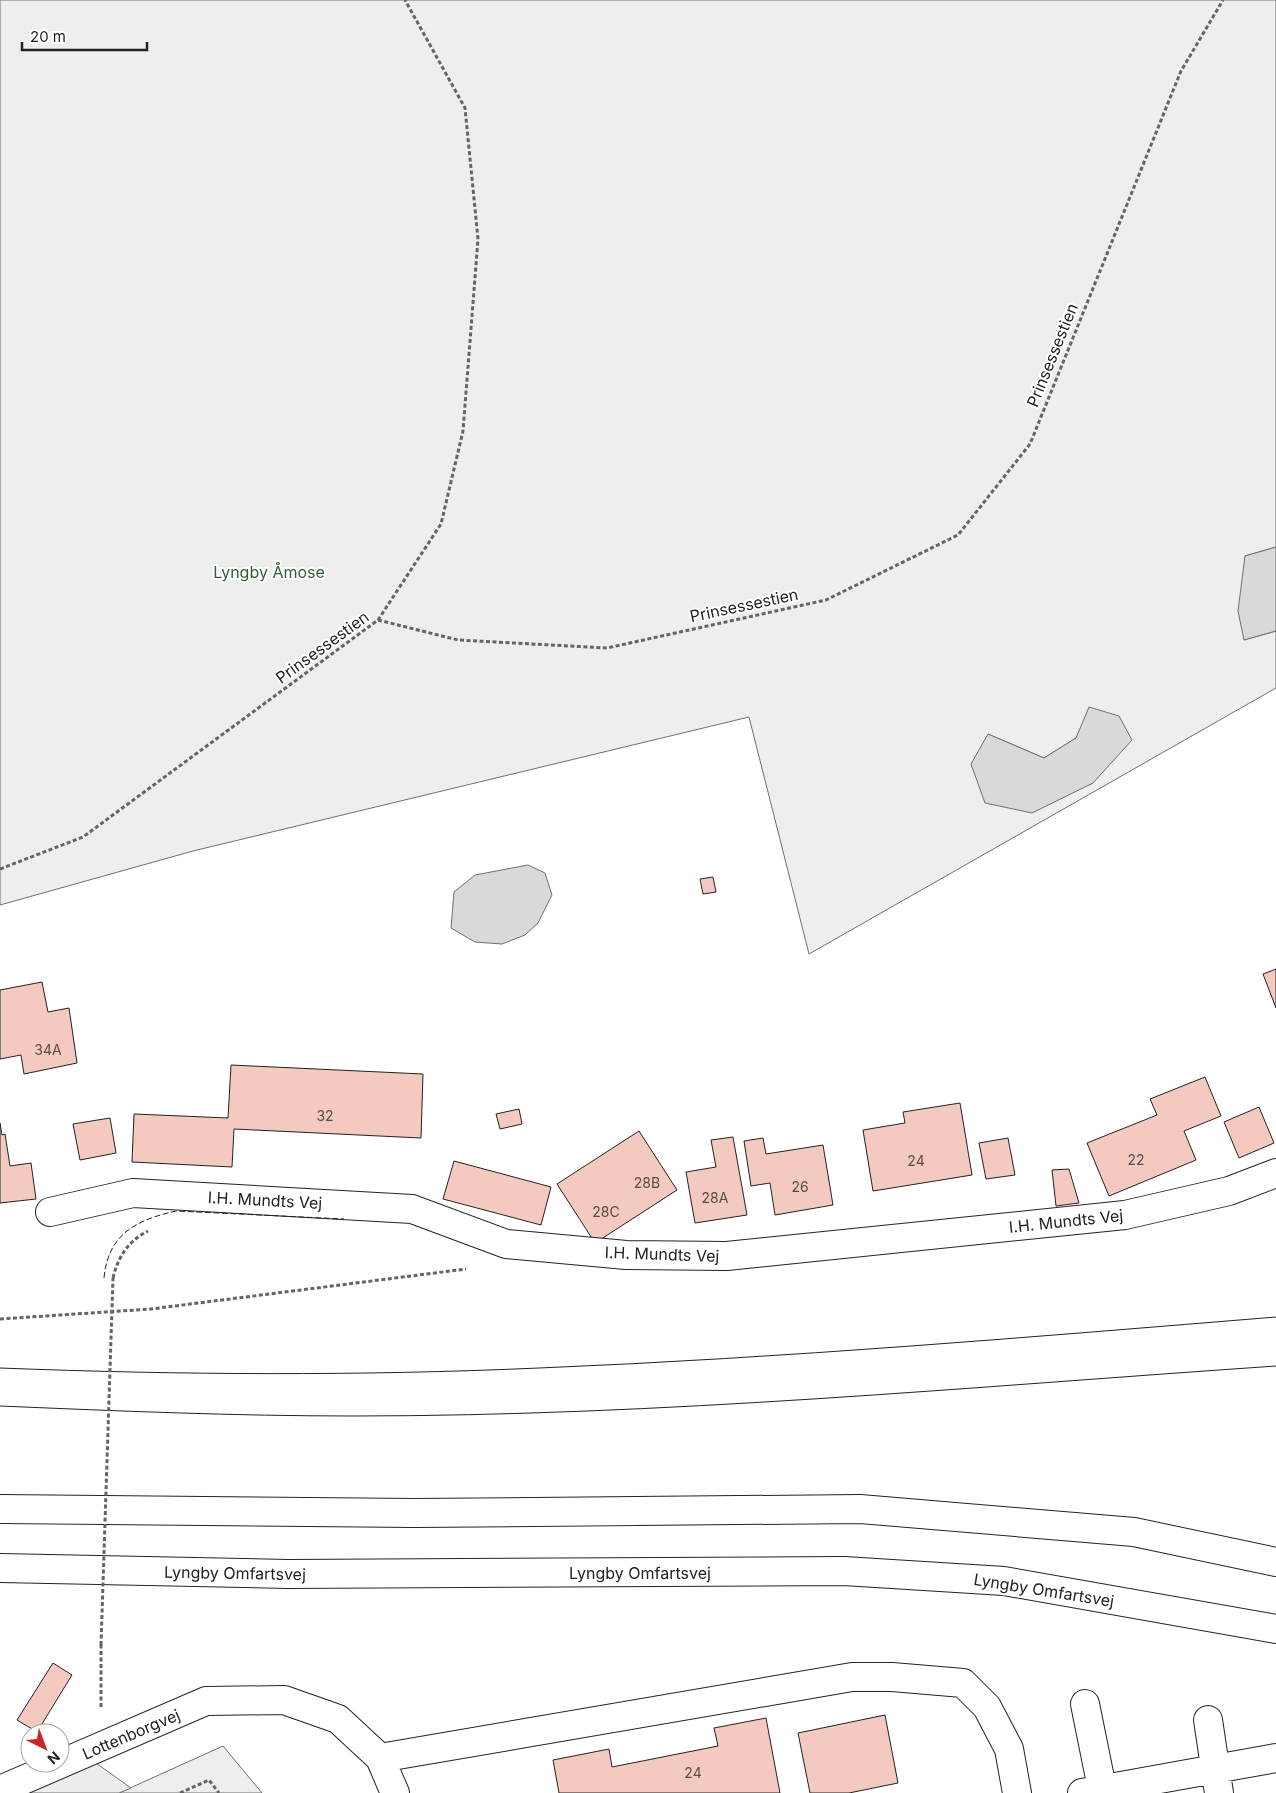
<svg xmlns="http://www.w3.org/2000/svg" width="1276" height="1793" font-family="Inter,sans-serif">
	<style>
		.green { fill: #eee; stroke: #6f6f6f; fill-rule: evenodd }
		.parking { fill: #ededed; stroke: #6f6f6f }
		.water { fill: #d9d9d9; stroke: #6f6f6f }
		.building { fill: #f3c9c0; stroke: #222 }
		.lines { fill: none; stroke-linecap: round; stroke-linejoin: round }
		.minor-casing { stroke: #222; stroke-width: 30 }
		.highway-casing { stroke: #222; stroke-width: 30 }
		.path { stroke: #646464; stroke-width: 3; stroke-dasharray: 4 2.5; stroke-linecap: butt }
		.minor { stroke: #fff; stroke-width: 28 }
		.highway { stroke: #fff; stroke-width: 28 }
		.tram { stroke: #222; stroke-width: 1 }
		.path-bridge { stroke: #646464; stroke-width: 3; stroke-dasharray: 4 2.5; stroke-linecap: butt }
		.fence { stroke: #222; stroke-width: 1; stroke-dasharray: 6 2.5; stroke-linecap: butt }
		.labels { text-anchor: middle; dominant-baseline: central; stroke-width: 4; stroke-linejoin: round; paint-order: stroke }
		.number-label { font-size: 14px; fill: #564c4a }
		.street-label { font-size: 16px; fill: #222; stroke: #fff }
		.park-label { font-size: 16px; fill: #2f5e38; stroke: #fff }
	</style>
	<rect width="100%" height="100%" fill="#fff"/>
	<path class="green" d="M 0,0 L 1276,0 L 1276,547 L 1245,556 L 1244,640 L 1276,631 L 1276,688 L 809,954 L 749,717 L 193,851 L 0,905 ZM 988,734 L 1044,758 L 1076,738 L 1093,783 L 1063,796 Z
		M 223,1746 L 262,1793 L 119,1793 Z"/>
	<path class="parking" d="M 79,1751 L 131,1788 L 119,1793 L 0,1793 Z"/>
	<path class="water" d="M 1276,547 L 1276,631 L 1244,640 L 1238,611 L 1245,556 Z
		M 1089,707 L 1119,716 L 1132,740 L 1093,783 L 1032,813 L 985,803 L 971,764 L 988,734 L 1044,758 L 1076,738 Z
		M 528,865 L 545,873 L 552,895 L 538,923 L 525,935 L 502,944 L 475,942 L 451,928 L 454,892 L 475,875 Z"/>
	<path class="building" d="M 713,877 L 716,892 L 703,894 L 700,879 Z
		M 1276,969 L 1276,1008 L 1263,974 Z
		M 42,982 L 48,1012 L 69,1008 L 77,1063 L 24,1074 L 21,1055 L 0,1059 L 0,990 Z
		M 231,1065 L 423,1074 L 421,1138 L 234,1129 L 232,1167 L 132,1162 L 134,1114 L 228,1118 Z
		M 1205,1077 L 1221,1116 L 1184,1131 L 1196,1160 L 1109,1196 L 1087,1143 L 1157,1115 L 1150,1099 Z
		M 960,1103 L 972,1175 L 873,1191 L 863,1130 L 905,1123 L 903,1112 Z
		M 1259,1107 L 1274,1143 L 1239,1158 L 1224,1122 Z
		M 519,1109 L 522,1124 L 500,1129 L 496,1114 Z
		M 110,1118 L 116,1153 L 80,1160 L 73,1124 Z
		M 0,1123 L 2,1135 L 5,1134 L 10,1166 L 31,1163 L 36,1199 L 0,1203 Z
		M 639,1131 L 677,1190 L 595,1243 L 557,1184 Z
		M 733,1137 L 747,1215 L 695,1223 L 686,1172 L 716,1167 L 711,1140 Z
		M 763,1138 L 766,1154 L 823,1145 L 833,1205 L 775,1215 L 770,1183 L 751,1186 L 744,1141 Z
		M 1008,1138 L 1015,1175 L 986,1179 L 979,1143 Z
		M 454,1161 L 551,1187 L 541,1225 L 443,1199 Z
		M 1069,1169 L 1079,1203 L 1056,1206 L 1052,1170 Z
		M 53,1663 L 72,1675 L 37,1732 L 17,1720 Z
		M 885,1715 L 898,1783 L 849,1793 L 810,1793 L 798,1733 Z
		M 766,1718 L 780,1793 L 559,1793 L 553,1760 L 609,1749 L 612,1767 L 718,1746 L 714,1728 Z"/>
	<g class="lines">
		<g class="minor-casing">
			<path id="minor" d="M 50,1212 L 133,1193 L 412,1209 L 506,1244 L 626,1255 L 727,1256 L 1125,1215 L 1229,1191 L 1276,1173
				M 1085,1704 L 1103,1793
				M 1208,1720 L 1219,1793
				M 380,1758 L 395,1793
				M 0,1790 L 206,1701 L 284,1700 L 338,1719 L 380,1758 L 852,1677 L 892,1677 L 963,1683 L 987,1707 L 1009,1749 L 1017,1793
				M 1082,1793 L 1276,1758"/>
		</g>
		<g class="highway-casing">
			<path id="highway" d="M 0,1509 L 415,1513 L 860,1509 L 1134,1532 L 1276,1562
				M 0,1568 L 288,1574 L 844,1571 L 1004,1581 L 1276,1629"/>
		</g>
		<path class="path" d="M 378,620 L 458,640 L 607,648 L 826,600 L 958,535 L 1030,444 L 1181,71 L 1223,0
			M 0,869 L 83,837 L 378,620 L 441,524 L 463,431 L 478,239 L 465,108 L 405,0
			M 113,1278 C 118,1257 128,1241 148,1231
			M 0,1319 L 151,1309 L 466,1269
			M 101,1707 L 101,1645
			M 180,1793 L 209,1780 L 219,1793"/>
		<use href="#minor" class="minor"/>
		<use href="#highway" class="highway"/>
		<path class="tram" d="M 0,1368 C 180,1375 360,1376 539,1368 C 785,1358 1031,1337 1276,1317
			M 0,1406 C 118,1411 235,1416 353,1416 C 661,1416 969,1387 1276,1366"/>
		<path class="path-bridge" d="M 101,1645 L 113,1278"/>
		<path class="fence" d="M 104,1278 C 108,1234 136,1220 176,1211 L 344,1219"/>
	</g>
	<g class="labels">
		<g class="number-label">
			<text x="48" y="1049">34A</text>
			<text x="325" y="1115">32</text>
			<text x="1136" y="1159">22</text>
			<text x="916" y="1160">24</text>
			<text x="647" y="1182">28B</text>
			<text x="800" y="1186">26</text>
			<text x="715" y="1197">28A</text>
			<text x="606" y="1211">28C</text>
			<text x="693" y="1772">24</text>
		</g>
		<g class="street-label">
			<text transform="translate(1052 355) rotate(-68)">Prinsessestien</text>
			<text transform="translate(744 605) rotate(-12)">Prinsessestien</text>
			<text transform="translate(322 647) rotate(-36)">Prinsessestien</text>
			<text transform="translate(265 1200) rotate(3)">I.H. Mundts Vej</text>
			<text transform="translate(1066 1221) rotate(-6)">I.H. Mundts Vej</text>
			<text transform="translate(662 1254) rotate(2)">I.H. Mundts Vej</text>
			<text transform="translate(235 1573) rotate(1)">Lyngby Omfartsvej</text>
			<text x="640" y="1573">Lyngby Omfartsvej</text>
			<text transform="translate(1044 1590) rotate(9)">Lyngby Omfartsvej</text>
			<text transform="translate(131 1734) rotate(-23)">Lottenborgvej</text>
		</g>
		<g class="park-label">
			<text x="269" y="572">Lyngby Åmose</text>
		</g>
	</g>
	<g transform="translate(45 1748) rotate(138)"><circle r="24" fill="#ffffff" stroke="#a7a7a7"/>
	<path d="M0-4L9 19L0 12L-9 19Z" fill="#c62828"/>
	<text y="-8" font-size="14" font-weight="bold" text-anchor="middle" fill="#222222">N</text>
	</g>
	<path d="M22 42v8h125v-8" fill="none" stroke="#222222" stroke-width="2.5"/>
	<text x="30" y="42" font-size="15" fill="#222222" stroke="#ffffff" stroke-width="4" paint-order="stroke">20 m</text>
</svg>
